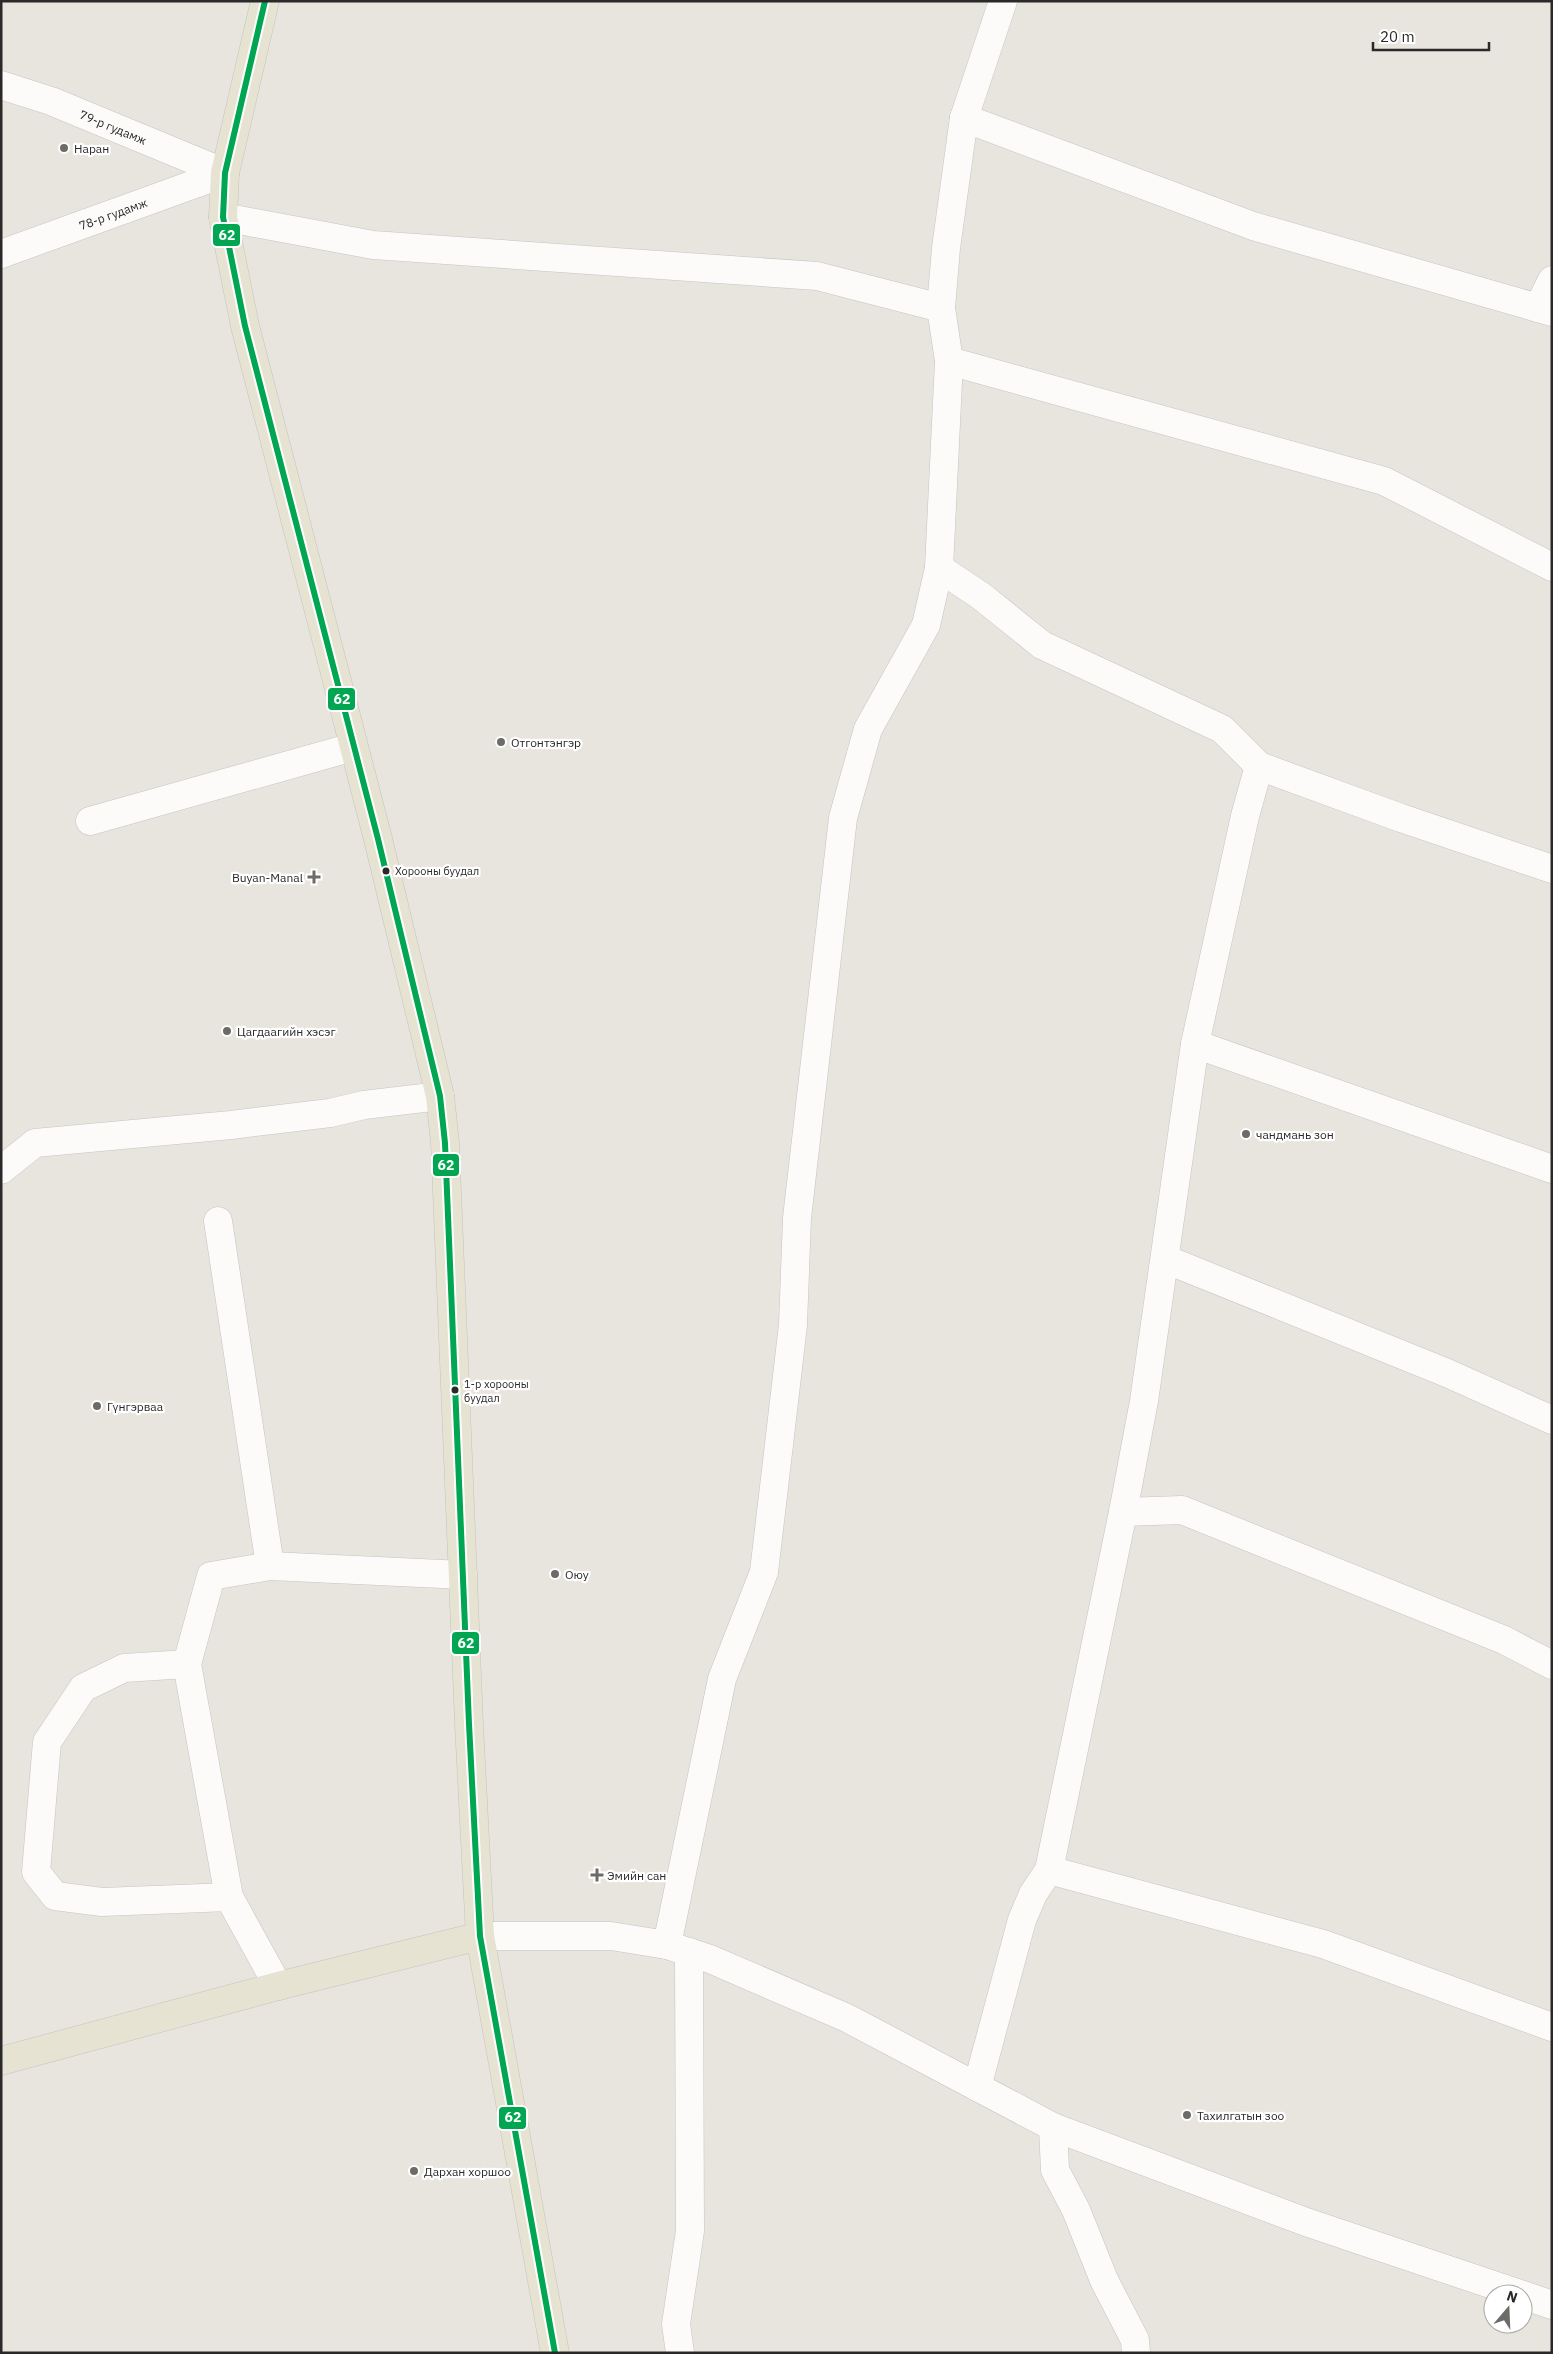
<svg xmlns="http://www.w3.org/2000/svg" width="1553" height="2354" font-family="'IBM Plex Sans',sans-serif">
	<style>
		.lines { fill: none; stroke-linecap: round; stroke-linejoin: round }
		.minor-casing { stroke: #c5c4c4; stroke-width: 29 }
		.major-casing { stroke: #c4c3c0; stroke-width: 29 }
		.minor { stroke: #fcfbfa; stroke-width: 28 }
		.major { stroke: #e6e3d2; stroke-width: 28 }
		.bus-1-casing { stroke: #fff; stroke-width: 10 }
		.bus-1 { stroke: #00a651; stroke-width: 6 }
		.poi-dot { fill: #6c6b68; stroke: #fff; stroke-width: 2 }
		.bus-dot { fill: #292929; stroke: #fff; stroke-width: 2 }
		.labels { text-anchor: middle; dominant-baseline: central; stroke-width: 4.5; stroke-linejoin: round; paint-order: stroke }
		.bus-label { font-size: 11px; fill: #292929; stroke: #fff; text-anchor: start }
		.street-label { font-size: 12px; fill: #292929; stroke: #fff }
		.poi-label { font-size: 12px; fill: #292929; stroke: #fff; text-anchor: start }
		.line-badge { stroke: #fff; stroke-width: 2 }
		.badge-label { font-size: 14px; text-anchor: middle; font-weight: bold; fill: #fff }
	</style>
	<rect width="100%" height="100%" fill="#e8e5de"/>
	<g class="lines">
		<g class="minor-casing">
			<g id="minor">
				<path id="s1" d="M 1,85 L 51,101 L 225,173"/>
				<path d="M 964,118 L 1253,226 L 1552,312"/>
				<path d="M 223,217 L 373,245 L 817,276 L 941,308"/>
				<path id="s2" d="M 1,254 L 225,173"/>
				<path d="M 1538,308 L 1552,280"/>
				<path d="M 949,361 L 1384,481 L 1552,567"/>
				<path d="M 1259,766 L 1401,818 L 1552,869"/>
				<path d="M 90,821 L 353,747"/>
				<path d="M 1195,1044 L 1552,1169"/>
				<path d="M 1,1170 L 35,1143 L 231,1125 L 330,1113 L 364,1105 L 440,1096"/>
				<path d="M 218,1221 L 270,1566"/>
				<path d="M 1165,1259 L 1447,1373 L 1552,1420"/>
				<path d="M 1123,1512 L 1182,1510 L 1504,1640 L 1552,1665"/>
				<path d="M 187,1664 L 124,1668 L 83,1688 L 47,1742 L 36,1872 L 55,1896 L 102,1902 L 229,1897"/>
				<path d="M 1049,1870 L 1323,1944 L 1552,2027"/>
				<path d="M 480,1936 L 611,1936 L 667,1945 L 710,1959 L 847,2018 L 1053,2127 L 1306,2222 L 1520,2294"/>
				<path d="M 667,1945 L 722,1679 L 764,1572 L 793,1325 L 797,1218 L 843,818 L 868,729 L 926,625 L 939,568"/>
				<path d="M 278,1986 L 229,1897 L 187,1664 L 211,1576 L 270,1566 L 463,1575"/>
				<path d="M 977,2087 L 1022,1920 L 1033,1894 L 1049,1870 L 1123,1512 L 1144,1401 L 1195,1044 L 1245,816 L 1259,766 L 1222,729 L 1042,645 L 981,596 L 939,568 L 949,361 L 941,308 L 946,248 L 964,118 L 1003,1"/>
				<path d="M 1053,2127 L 1055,2170 L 1076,2210 L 1104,2280 L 1135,2340 L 1136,2353"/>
				<path d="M 1523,2295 L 1552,2305"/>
				<path d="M 680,2353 L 676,2324 L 690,2231 L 689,1952"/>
			</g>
		</g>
		<g class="major-casing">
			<path id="major" d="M 265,1 L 225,173 L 223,217 L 245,326 L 378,839 L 440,1096 L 445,1143 L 469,1724 L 480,1936 L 555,2353
				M 1,2061 L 278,1986 L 480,1936"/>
		</g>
		<use href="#minor" class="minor"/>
		<use href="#major" class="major"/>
		<g class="bus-1-casing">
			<path id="bus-1" d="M 265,1 L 225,173 L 223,217 L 245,326 L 378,839 L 440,1096 L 445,1143 L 469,1724 L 480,1936 L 555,2353"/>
		</g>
		<use href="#bus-1" class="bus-1"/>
	</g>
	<g class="poi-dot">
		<circle cx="64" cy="148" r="5"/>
		<circle cx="501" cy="742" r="5"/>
		<path d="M311.5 869.5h5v5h5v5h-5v5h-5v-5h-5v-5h5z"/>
		<circle cx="227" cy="1031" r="5"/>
		<circle cx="1246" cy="1134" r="5"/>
		<circle cx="97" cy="1406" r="5"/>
		<circle cx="555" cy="1574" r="5"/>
		<path d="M594.5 1867.5h5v5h5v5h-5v5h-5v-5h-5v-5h5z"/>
		<circle cx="1187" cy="2115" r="5"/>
		<circle cx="414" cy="2171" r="5"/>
	</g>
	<g class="bus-dot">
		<circle cx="386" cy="871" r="4.5"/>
		<circle cx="455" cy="1390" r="4.5"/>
	</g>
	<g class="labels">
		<g class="bus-label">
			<text x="395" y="871">Хорооны буудал</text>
			<text x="464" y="1384">1-р хорооны<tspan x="464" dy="14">буудал</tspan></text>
		</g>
		<g class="street-label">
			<text stroke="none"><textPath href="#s1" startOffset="120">79-р гудамж</textPath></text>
			<text stroke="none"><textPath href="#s2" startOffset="119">78-р гудамж</textPath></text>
		</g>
		<g class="poi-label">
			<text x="74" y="148">Наран</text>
			<text x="511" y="742">Отгонтэнгэр</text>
			<text x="303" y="877" text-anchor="end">Buyan-Manal</text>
			<text x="237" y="1031">Цагдаагийн хэсэг</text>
			<text x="1256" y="1134">чандмань зон</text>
			<text x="107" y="1406">Гүнгэрваа</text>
			<text x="565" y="1574">Оюу</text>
			<text x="607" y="1875">Эмийн сан</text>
			<text x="1197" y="2115">Тахилгатын зоо</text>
			<text x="424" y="2171">Дархан хоршоо</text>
		</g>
	</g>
	<g class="line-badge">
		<rect x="212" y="223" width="29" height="24" rx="5" fill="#00a651"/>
		<rect x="327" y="687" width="29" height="24" rx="5" fill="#00a651"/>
		<rect x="432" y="1153" width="28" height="24" rx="5" fill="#00a651"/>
		<rect x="451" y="1631" width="29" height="24" rx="5" fill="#00a651"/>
		<rect x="498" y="2106" width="29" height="24" rx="5" fill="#00a651"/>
	</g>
	<g class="badge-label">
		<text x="227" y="240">62</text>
		<text x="342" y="704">62</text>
		<text x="446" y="1170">62</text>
		<text x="466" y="1648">62</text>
		<text x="513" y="2122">62</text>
	</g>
	<rect width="1553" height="2354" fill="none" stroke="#292929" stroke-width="5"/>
	<g transform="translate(1508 2309) rotate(19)"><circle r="24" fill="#ffffff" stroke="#a9a9a9"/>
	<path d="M0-4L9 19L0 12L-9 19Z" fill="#6c6b68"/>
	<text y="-8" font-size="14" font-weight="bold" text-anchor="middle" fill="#292929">N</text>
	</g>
	<path d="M1373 42v8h116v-8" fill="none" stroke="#292929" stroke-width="2.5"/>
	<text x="1380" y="42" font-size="15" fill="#292929" stroke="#ffffff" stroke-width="4" paint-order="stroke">20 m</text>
</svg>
